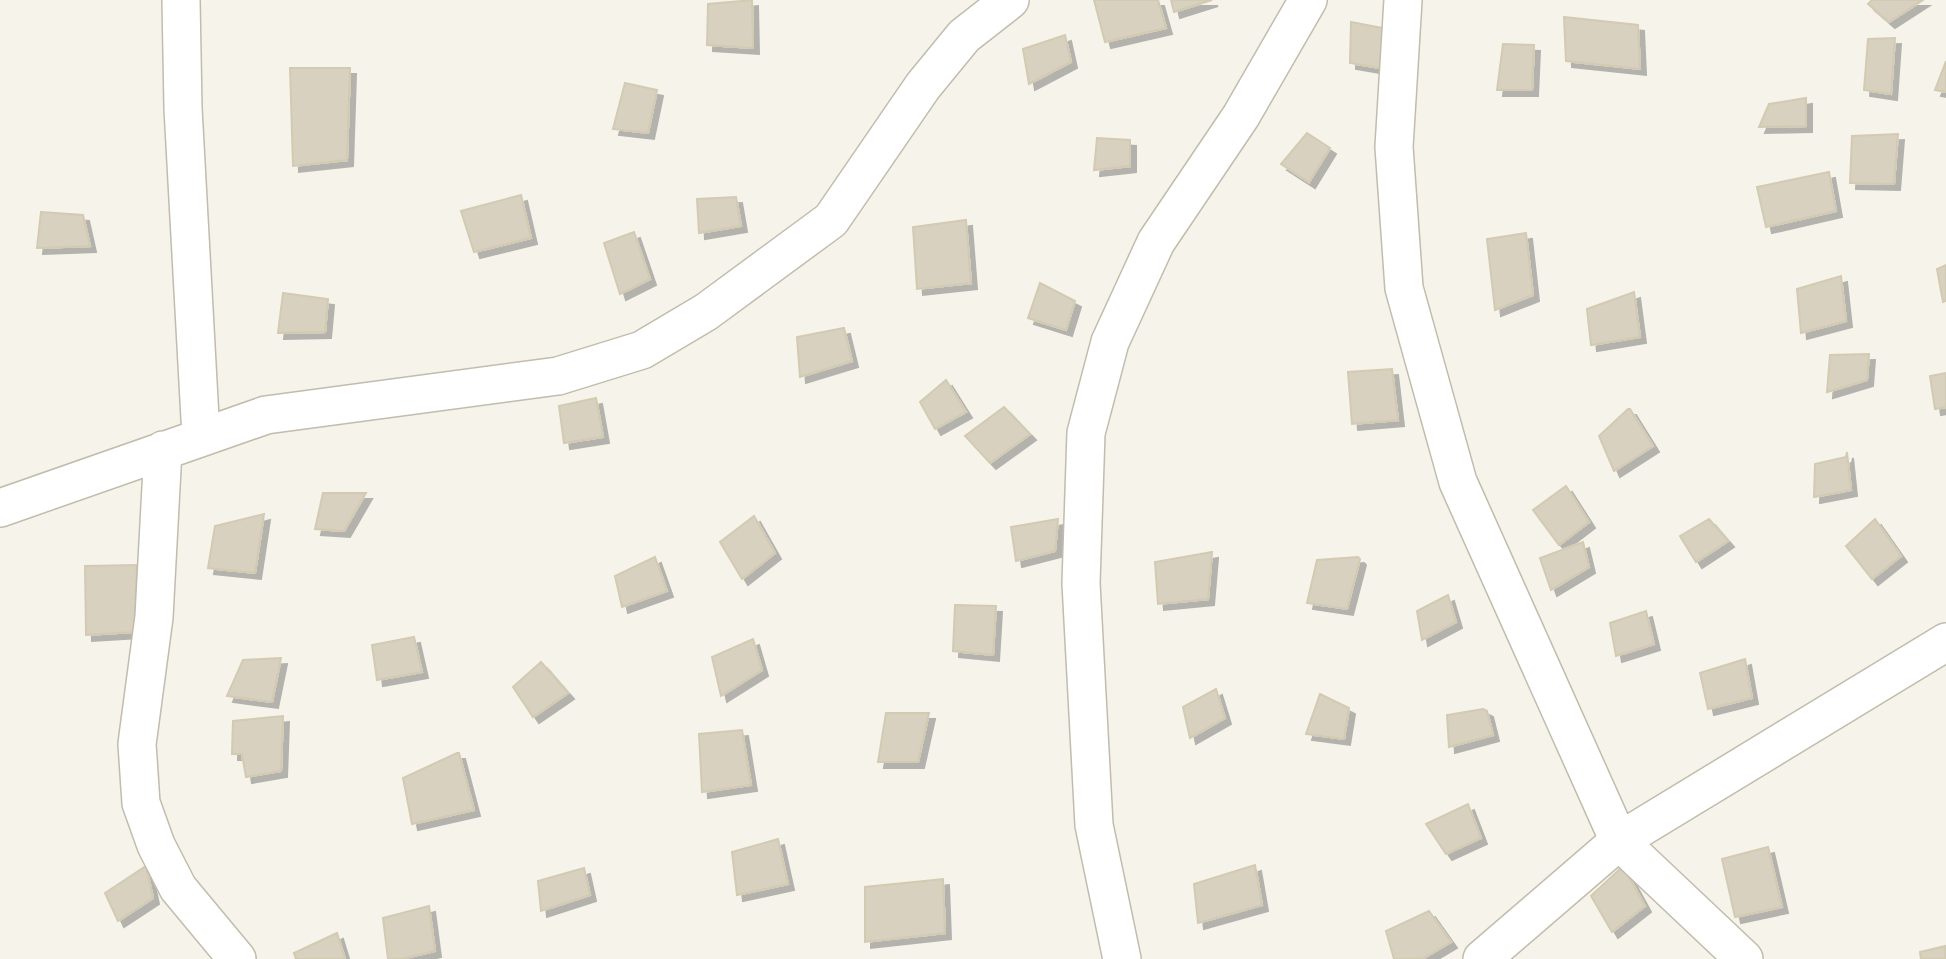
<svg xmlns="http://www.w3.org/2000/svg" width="1946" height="959" font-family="'DM Sans',sans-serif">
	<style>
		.building { fill: #d8d1bf; stroke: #d3cab2; stroke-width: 2; filter: url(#shadow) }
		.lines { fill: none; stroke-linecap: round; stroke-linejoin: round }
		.minor-casing { stroke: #c2bcac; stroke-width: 40 }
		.minor { stroke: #fff; stroke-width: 37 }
	</style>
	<defs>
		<filter id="shadow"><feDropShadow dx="6" dy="6" stdDeviation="0" flood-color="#0004"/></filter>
	</defs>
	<rect width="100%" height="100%" fill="#f5f3ea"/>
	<path class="building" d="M 752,0 L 753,48 L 707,45 L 708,4 Z
		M 1094,0 L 1158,0 L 1166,28 L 1105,42 Z
		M 1171,0 L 1212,0 L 1174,12 Z
		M 1872,0 L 1923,0 L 1889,22 L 1868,4 Z
		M 1564,17 L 1638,25 L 1640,69 L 1566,61 Z
		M 1351,22 L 1393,30 L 1386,69 L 1350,63 Z
		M 1065,35 L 1071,62 L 1029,84 L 1023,49 Z
		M 1895,38 L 1891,94 L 1864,90 L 1868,39 Z
		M 1503,44 L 1534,45 L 1532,90 L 1497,90 Z
		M 1946,61 L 1946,92 L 1935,90 Z
		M 290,68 L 350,68 L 347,160 L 293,166 Z
		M 625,83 L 657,90 L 648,133 L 613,129 Z
		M 1806,98 L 1806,126 L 1759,127 L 1769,104 Z
		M 1307,133 L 1330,148 L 1309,182 L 1281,164 Z
		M 1898,134 L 1894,184 L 1850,183 L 1852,136 Z
		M 1097,138 L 1130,140 L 1130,166 L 1094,170 Z
		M 1829,172 L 1836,211 L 1766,227 L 1757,187 Z
		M 521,195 L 531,238 L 474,252 L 461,211 Z
		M 736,197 L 741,226 L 699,233 L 697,199 Z
		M 41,212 L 83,215 L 90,246 L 37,248 Z
		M 966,220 L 971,283 L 917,289 L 913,227 Z
		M 634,232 L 650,279 L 620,294 L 604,243 Z
		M 1526,233 L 1533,295 L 1495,310 L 1487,239 Z
		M 1946,265 L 1946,301 L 1943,302 L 1937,269 Z
		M 1841,276 L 1846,321 L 1801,333 L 1797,289 Z
		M 1040,283 L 1075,301 L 1066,330 L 1028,318 Z
		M 1634,292 L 1640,337 L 1591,345 L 1587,309 Z
		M 283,293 L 328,299 L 325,332 L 278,333 Z
		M 844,328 L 852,361 L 800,377 L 797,337 Z
		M 1869,354 L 1867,380 L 1827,392 L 1830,355 Z
		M 1392,369 L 1398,420 L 1352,424 L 1348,372 Z
		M 1946,373 L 1946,407 L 1935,409 L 1930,376 Z
		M 946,380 L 966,412 L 935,429 L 920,402 Z
		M 596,398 L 603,437 L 564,443 L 559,406 Z
		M 1004,407 L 1030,434 L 990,463 L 965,436 Z
		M 1628,409 L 1630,409 L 1653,446 L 1614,471 L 1599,436 Z
		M 1847,452 L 1851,490 L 1814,497 L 1815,464 L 1846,457 Z
		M 1566,486 L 1589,522 L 1559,545 L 1533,510 Z
		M 323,493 L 366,493 L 344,531 L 315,529 Z
		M 264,514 L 255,573 L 208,568 L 215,526 Z
		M 754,516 L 775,553 L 742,579 L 720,542 Z
		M 1058,519 L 1055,551 L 1016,561 L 1011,527 Z
		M 1709,519 L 1728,541 L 1696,562 L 1680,536 Z
		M 1875,519 L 1901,556 L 1872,579 L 1846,546 Z
		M 1583,542 L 1589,567 L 1551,590 L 1540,558 Z
		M 1212,552 L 1208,599 L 1158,604 L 1155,562 Z
		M 655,557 L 667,591 L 622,607 L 615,576 Z
		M 1358,557 L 1360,559 L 1347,609 L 1307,603 L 1317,560 Z
		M 137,565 L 134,632 L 86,635 L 85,566 Z
		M 1448,595 L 1456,622 L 1422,640 L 1417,611 Z
		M 955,605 L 996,606 L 993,655 L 953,651 Z
		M 1646,611 L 1654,644 L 1616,656 L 1610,623 Z
		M 414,637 L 422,672 L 377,680 L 372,645 Z
		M 753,639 L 762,670 L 721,696 L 712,657 Z
		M 281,658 L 272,702 L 227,696 L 243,660 Z
		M 1745,659 L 1752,698 L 1708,709 L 1700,673 Z
		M 541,662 L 568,693 L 533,717 L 513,687 Z
		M 1216,689 L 1225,718 L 1190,738 L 1183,707 Z
		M 1320,694 L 1349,708 L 1344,739 L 1306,734 Z
		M 1483,709 L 1487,711 L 1493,735 L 1449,747 L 1447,715 Z
		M 886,713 L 929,713 L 918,762 L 878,762 Z
		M 283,716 L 281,771 L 246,777 L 242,754 L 232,754 L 233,721 Z
		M 742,730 L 751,785 L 702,792 L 699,734 Z
		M 457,753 L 459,753 L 474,810 L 412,824 L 403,778 Z
		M 1468,804 L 1481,838 L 1446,854 L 1426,824 Z
		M 778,839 L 788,884 L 737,895 L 732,852 Z
		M 1768,847 L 1782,907 L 1735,917 L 1722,859 Z
		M 1255,865 L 1262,905 L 1198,923 L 1194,884 Z
		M 146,866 L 153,898 L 118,921 L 105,893 Z
		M 1623,866 L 1645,906 L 1612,932 L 1591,896 Z
		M 584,868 L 590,895 L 541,911 L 538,881 Z
		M 943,879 L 945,933 L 865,942 L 865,887 Z
		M 429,906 L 435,951 L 401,959 L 388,959 L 383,918 Z
		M 1429,911 L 1451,942 L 1422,959 L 1394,959 L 1386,931 Z
		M 337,933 L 345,959 L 296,959 L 294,953 Z
		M 1945,946 L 1946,959 L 1921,959 L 1920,952 Z"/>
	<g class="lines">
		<g class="minor-casing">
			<path id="minor" d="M 181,0 L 183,108 L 201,437
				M 1403,0 L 1394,147 L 1404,288 L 1458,482 L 1619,841 L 1744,959
				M 163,450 L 154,617 L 137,744 L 141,803 L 156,845 L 178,888 L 237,959
				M 0,508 L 266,415 L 558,376 L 642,350 L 706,312 L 831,220 L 923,86 L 964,36 L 1010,0
				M 1122,959 L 1094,825 L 1081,583 L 1086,433 L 1110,342 L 1156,242 L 1241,116 L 1308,0
				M 1482,959 L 1619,841 L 1946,642"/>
		</g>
		<use href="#minor" class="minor"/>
	</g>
</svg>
